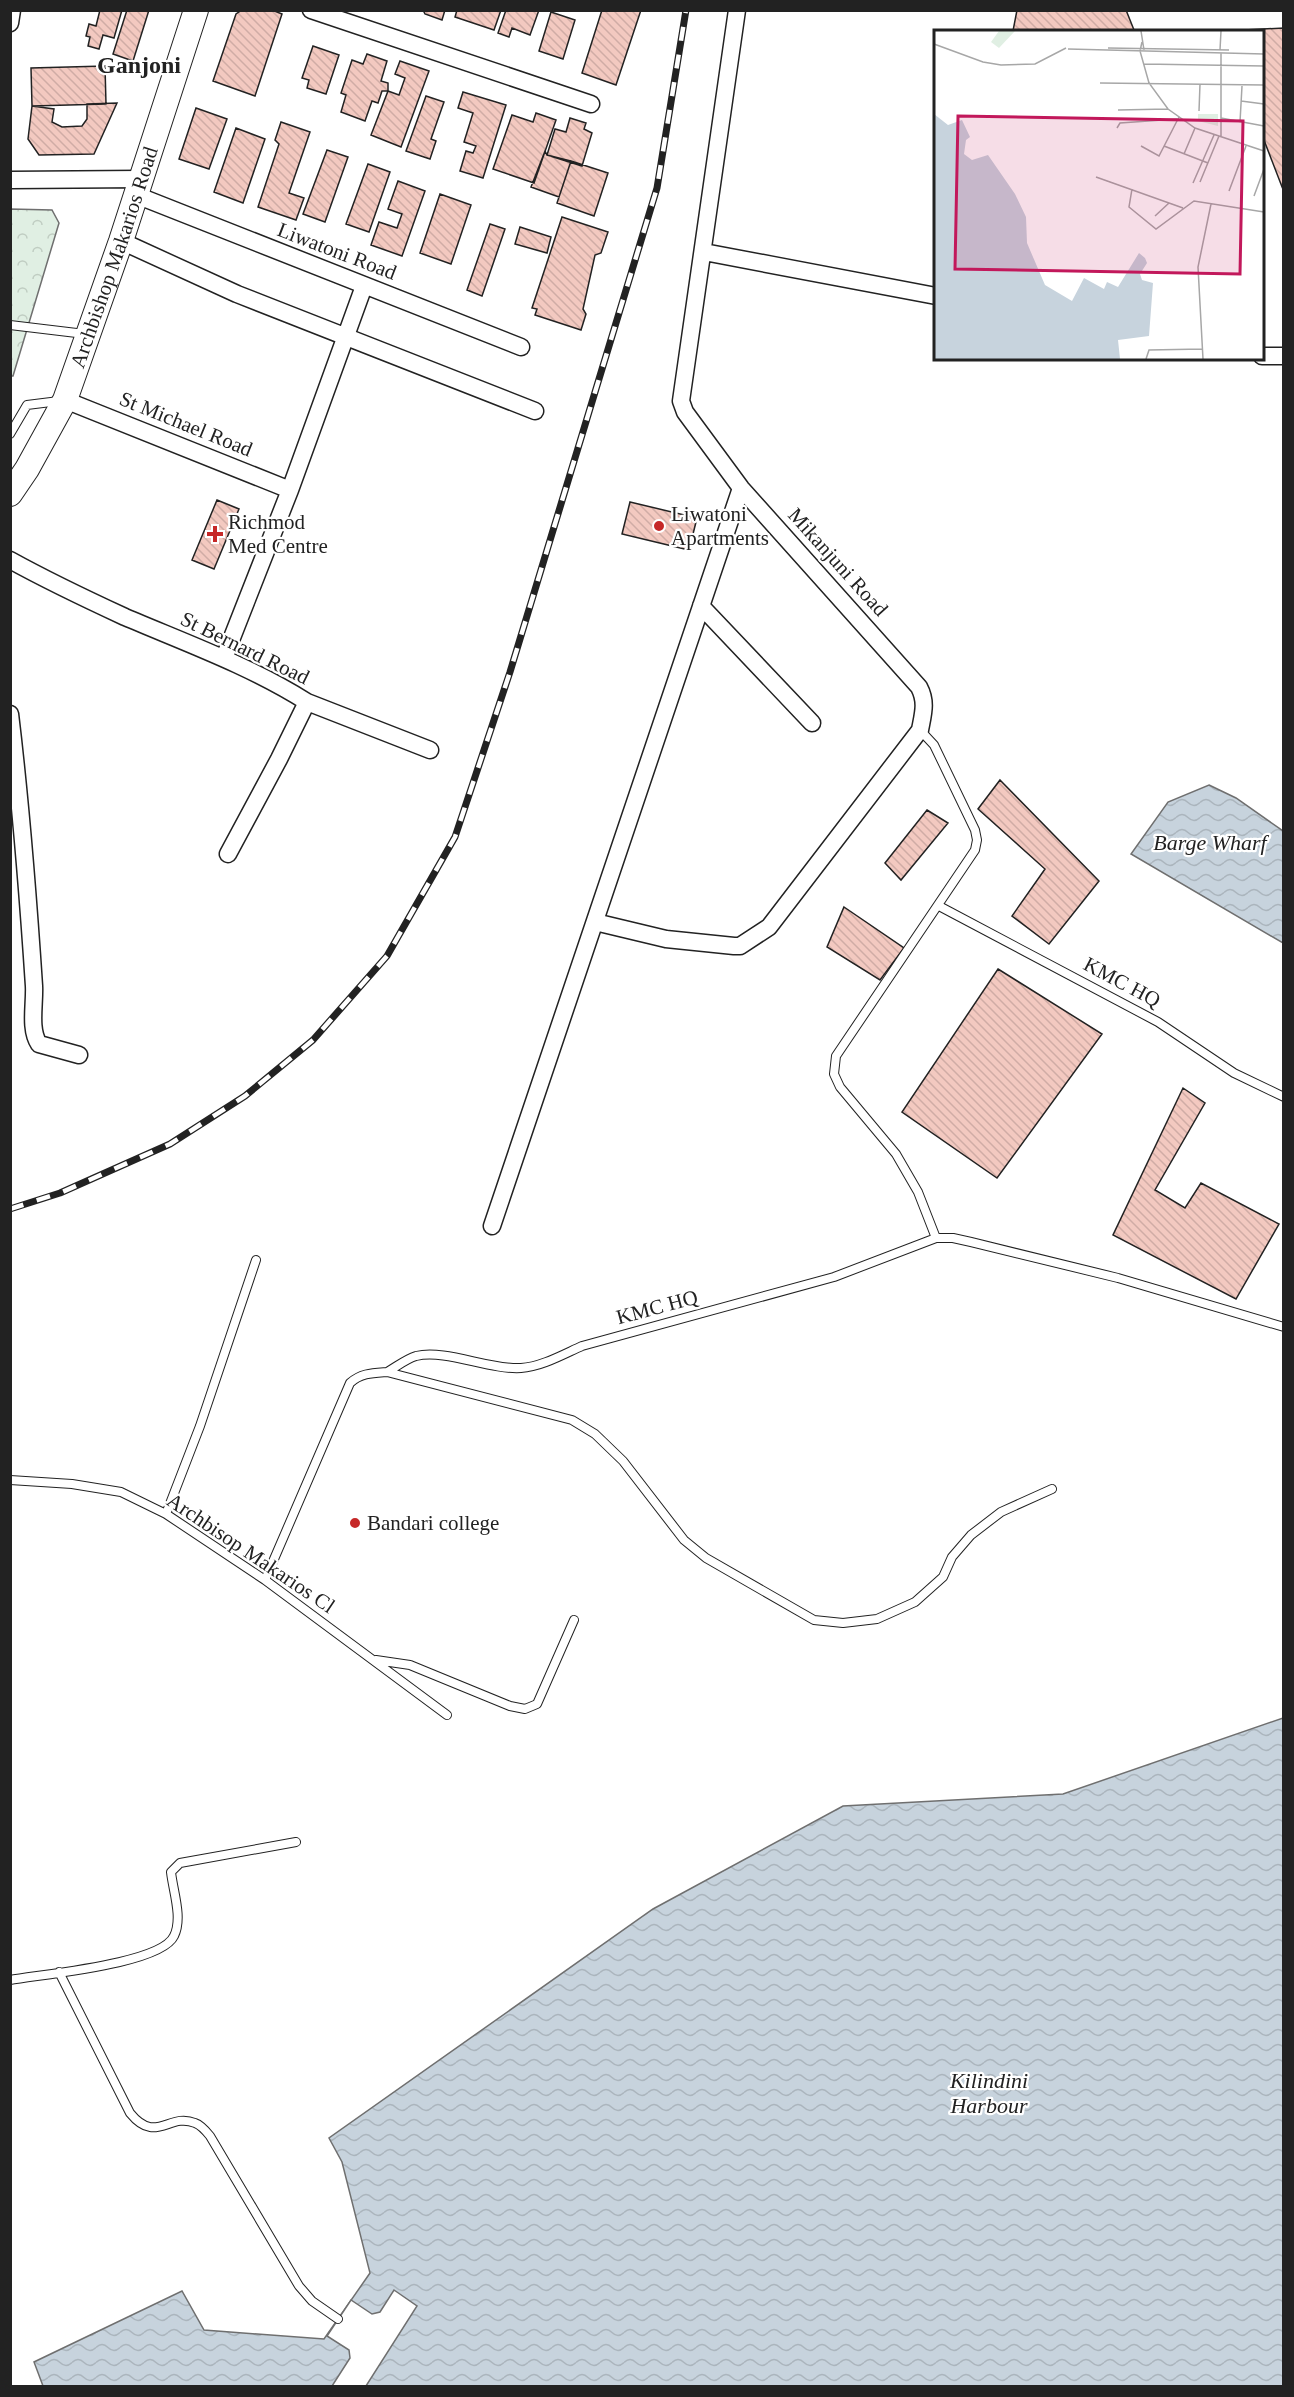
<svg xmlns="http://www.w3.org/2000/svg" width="1294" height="2397" font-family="Georgia,serif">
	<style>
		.forest { fill: url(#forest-crowns); stroke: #6f6f6f; stroke-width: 1.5 }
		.water { fill: url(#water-waves); stroke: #6f6f6f; stroke-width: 1.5 }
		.pier { fill: #fff; stroke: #6f6f6f; stroke-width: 1.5 }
		.building { fill: url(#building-back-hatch); stroke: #222; stroke-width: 1.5 }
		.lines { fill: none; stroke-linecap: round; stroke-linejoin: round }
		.lane-casing { stroke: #222; stroke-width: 10 }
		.street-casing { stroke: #222; stroke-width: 19 }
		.secondary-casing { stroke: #222; stroke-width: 26 }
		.lane { stroke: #fff; stroke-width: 8 }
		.street { stroke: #fff; stroke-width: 16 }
		.secondary { stroke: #fff; stroke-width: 24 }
		.rail-casing { stroke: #222; stroke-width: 7 }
		.rail { stroke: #fff; stroke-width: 4.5; stroke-dasharray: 14; stroke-linecap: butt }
		.poi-dot { fill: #c62828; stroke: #fff; stroke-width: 2 }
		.labels { text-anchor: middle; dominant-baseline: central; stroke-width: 4.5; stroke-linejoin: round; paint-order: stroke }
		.street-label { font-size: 21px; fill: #222; stroke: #fff }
		.poi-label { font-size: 21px; fill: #222; stroke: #fff; text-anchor: start }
		.water-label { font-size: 22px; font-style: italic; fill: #222; stroke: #fff }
		.quarter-label { font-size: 24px; font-weight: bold; fill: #222; stroke: #fff }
		.inset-road { fill: none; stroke: #a7a7a7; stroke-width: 1.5 }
		.view { fill: #c2185b; fill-opacity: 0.15; stroke: #c2185b; stroke-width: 3 }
		.inset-edge { fill: none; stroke: #222; stroke-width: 3 }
	</style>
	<defs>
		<pattern id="forest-crowns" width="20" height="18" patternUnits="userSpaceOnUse" patternTransform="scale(1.5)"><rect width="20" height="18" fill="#e0efe3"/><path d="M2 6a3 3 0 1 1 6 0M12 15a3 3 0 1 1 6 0" fill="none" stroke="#c0cdc2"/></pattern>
		<pattern id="water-waves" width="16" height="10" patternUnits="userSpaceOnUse" patternTransform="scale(1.5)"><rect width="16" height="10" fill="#c7d3dd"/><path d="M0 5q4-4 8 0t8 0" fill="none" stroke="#abb5bd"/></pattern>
		<pattern id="building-back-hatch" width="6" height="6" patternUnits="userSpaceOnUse" patternTransform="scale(1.5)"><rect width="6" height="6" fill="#f3c9c0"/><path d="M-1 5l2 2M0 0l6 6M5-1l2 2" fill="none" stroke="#d0aca5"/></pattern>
	</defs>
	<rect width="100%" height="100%" fill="#fff"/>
	<path class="forest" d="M 10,209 L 52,210 L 59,223 L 13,376 L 11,376 Z"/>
	<path class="water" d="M 1209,785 L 1236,798 L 1283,831 L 1283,943 L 1131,854 L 1168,802 Z
		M 1283,1718 L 1283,2386 L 43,2386 L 34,2362 L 182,2291 L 204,2330 L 324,2339 L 370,2273 L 342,2162 L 329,2138 L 653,1909 L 843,1806 L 1063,1794 Z"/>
	<path class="pier" d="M 394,2290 L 417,2306 L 366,2386 L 332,2386 L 350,2358 L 349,2350 L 327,2336 L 351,2300 L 372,2314 L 380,2312 Z"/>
	<path class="building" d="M 100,10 L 122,10 L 114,38 L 103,35 L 99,49 L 88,46 L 90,37 L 86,36 L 89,24 L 96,26 Z
		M 127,10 L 149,10 L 133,61 L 113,54 Z
		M 242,10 L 272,10 L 282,14 L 255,96 L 213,81 L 236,14 Z
		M 423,10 L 445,10 L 442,20 L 425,14 Z
		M 457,10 L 501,10 L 494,30 L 455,17 Z
		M 506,10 L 539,10 L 530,35 L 512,28 L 509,37 L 498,33 Z
		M 602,10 L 641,10 L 616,85 L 582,73 Z
		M 1017,10 L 1126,10 L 1134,30 L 1005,32 L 1006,30 L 1013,31 Z
		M 551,12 L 575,20 L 563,59 L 539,51 Z
		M 1284,28 L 1284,192 L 1262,135 L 1262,32 L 1225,31 Z
		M 313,46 L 339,55 L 326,94 L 307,88 L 309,80 L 302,78 Z
		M 367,54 L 387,61 L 381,81 L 388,83 L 388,91 L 382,91 L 378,103 L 372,101 L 365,121 L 341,112 L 346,95 L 341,93 L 352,60 L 363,64 Z
		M 400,61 L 429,71 L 401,147 L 371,135 L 388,91 L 399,95 L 405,78 L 395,74 Z
		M 105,66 L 106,104 L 32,106 L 31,68 Z
		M 463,92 L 506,105 L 483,178 L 460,171 L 466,151 L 473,153 L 476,146 L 464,142 L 473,113 L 458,108 Z
		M 426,96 L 444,102 L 431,139 L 436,141 L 430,159 L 406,151 Z
		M 117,103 L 94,154 L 39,155 L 28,139 L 32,106 L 54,109 L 52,122 L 62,127 L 82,126 L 87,119 L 87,104 Z
		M 196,108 L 227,119 L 209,169 L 179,159 Z
		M 536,113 L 556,120 L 534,183 L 493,169 L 512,115 L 533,122 Z
		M 570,118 L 586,123 L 584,129 L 592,133 L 582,166 L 547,155 L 555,129 L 566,132 Z
		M 281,122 L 310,132 L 289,193 L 304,198 L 296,220 L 258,207 L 279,144 L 275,140 Z
		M 236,128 L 265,139 L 243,203 L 214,192 Z
		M 327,150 L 348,157 L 325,222 L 303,214 Z
		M 545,151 L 547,155 L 571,161 L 559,197 L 531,187 Z
		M 571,161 L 608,173 L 594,216 L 557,203 Z
		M 368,164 L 390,172 L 369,232 L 346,224 Z
		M 398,181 L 425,191 L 402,256 L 371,245 L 379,222 L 397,228 L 402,214 L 388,209 Z
		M 440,194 L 471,205 L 451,264 L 420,253 Z
		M 562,217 L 608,232 L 601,253 L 595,255 L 583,309 L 586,314 L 581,330 L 535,315 L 537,309 L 532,308 Z
		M 490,224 L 505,229 L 482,296 L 467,290 Z
		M 520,227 L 551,237 L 547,253 L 515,244 Z
		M 217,500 L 239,509 L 214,569 L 192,560 Z
		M 630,502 L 697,518 L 689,550 L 622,534 Z
		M 1000,780 L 1099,881 L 1049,944 L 1012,916 L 1045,869 L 978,809 Z
		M 927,810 L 948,823 L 901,880 L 885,863 Z
		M 844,907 L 904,948 L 880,980 L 827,947 Z
		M 998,969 L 1102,1034 L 997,1178 L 902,1112 Z
		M 1183,1088 L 1205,1103 L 1155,1190 L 1185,1208 L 1201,1183 L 1279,1224 L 1236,1299 L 1113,1235 Z"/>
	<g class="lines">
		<g class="lane-casing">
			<path id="lane" d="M 10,325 L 85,334
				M 10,434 L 27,405 L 59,401
				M 920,730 L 934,745 L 975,830 L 977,840 L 975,850 L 836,1056 L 834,1074 L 840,1087 L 896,1154 L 918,1192 L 936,1238
				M 939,906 L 1158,1022 L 1234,1073 L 1284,1097
				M 387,1372 C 396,1367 406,1359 416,1356 C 446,1349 489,1370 521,1368 C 541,1367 564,1354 582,1346 L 834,1277 L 936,1238 L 953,1238 L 971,1242 L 1118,1278 L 1284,1327
				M 10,1480 L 72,1484 L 121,1492 L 166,1514 L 265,1580 L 447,1715
				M 166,1514 L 200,1426 L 256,1260
				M 265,1580 L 350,1383 C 361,1373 373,1373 387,1372 L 572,1420 L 595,1434 L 623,1461 L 684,1540 L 706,1558 L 814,1620 L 843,1623 L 877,1619 L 915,1602 L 943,1577 L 952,1557 L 971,1535 L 1001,1512 L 1052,1489
				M 376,1660 L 410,1665 L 510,1706 L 525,1709 L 537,1704 L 574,1620
				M 59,1972 L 130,2113 C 156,2145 169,2112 195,2123 C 201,2125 206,2131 210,2136 L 299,2286 L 312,2301 L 338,2319
				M 10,1980 C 43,1974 161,1964 174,1936 C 183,1918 173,1891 171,1872 L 180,1863 L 296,1842"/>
		</g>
		<g class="street-casing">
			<path id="street" d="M 311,10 L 591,104
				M 10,23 L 12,10
				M 10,180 L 141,179
				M 136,195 L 521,347
				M 121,241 L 237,294 L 535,411
				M 704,252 L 936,296
				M 1262,356 L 1284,356
				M 65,400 L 290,490
				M 10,560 C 48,581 86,599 125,617 C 186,643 250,666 307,702 L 279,759 L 228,854
				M 701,606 L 812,723
				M 224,658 L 290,490 L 364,286
				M 307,702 L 430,750
				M 10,714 C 21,805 28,895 34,986 C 35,1004 29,1029 39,1044 L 79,1055
				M 595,922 L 666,939 L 734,946 L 740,946 L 769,927 L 920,730 C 923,714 927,702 919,687 L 741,488 L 685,412 L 681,401 L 737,10
				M 492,1226 L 741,488"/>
		</g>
		<g class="secondary-casing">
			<g id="secondary">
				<path id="s1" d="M 10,494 L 27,469 L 65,400 L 121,241 L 196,10"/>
			</g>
		</g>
		<use href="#lane" class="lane"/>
		<use href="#street" class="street"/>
		<use href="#secondary" class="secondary"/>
		<g class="rail-casing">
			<path id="rail" d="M 10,1209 L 60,1193 L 170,1144 L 245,1096 L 313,1040 L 387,956 L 455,837 L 510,672 L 657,188 L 686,10"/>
		</g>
		<use href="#rail" class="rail"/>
	</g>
	<g class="poi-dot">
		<circle cx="659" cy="526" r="6"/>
		<path d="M212 525h6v6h6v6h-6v6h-6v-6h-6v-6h6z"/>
		<circle cx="355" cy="1523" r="6"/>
	</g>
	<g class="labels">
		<g class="street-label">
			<text transform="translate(337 251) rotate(21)">Liwatoni Road</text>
			<text stroke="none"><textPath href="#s1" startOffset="260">Archbishop Makarios Road</textPath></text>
			<text transform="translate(186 424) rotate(22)">St Michael Road</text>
			<text transform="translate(838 562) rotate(48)">Mikanjuni Road</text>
			<text transform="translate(245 648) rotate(26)">St Bernard Road</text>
			<text transform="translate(1122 982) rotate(28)">KMC HQ</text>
			<text transform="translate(657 1307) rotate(-15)">KMC HQ</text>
			<text transform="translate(251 1553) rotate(34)">Archbisop Makarios Cl</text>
		</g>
		<g class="poi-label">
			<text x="671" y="514">Liwatoni<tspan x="671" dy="24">Apartments</tspan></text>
			<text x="228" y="522">Richmod<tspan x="228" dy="24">Med Centre</tspan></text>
			<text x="367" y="1523">Bandari college</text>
		</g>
		<g class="water-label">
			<text x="1210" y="842">Barge Wharf</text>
			<text x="989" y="2080">Kilindini<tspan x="989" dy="25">Harbour</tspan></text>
		</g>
		<g class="quarter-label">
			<text x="139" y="65">Ganjoni</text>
		</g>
	</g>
	<g transform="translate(934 30)">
		<rect width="330" height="330" fill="#fff"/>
		<path d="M 65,1 L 81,1 L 65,18 L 57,12 Z" fill="#e0efe3"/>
		<path d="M 264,84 L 284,84 L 284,96 L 264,91 Z" fill="#e0efe3"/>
		<path d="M 0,84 L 14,95 L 28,90 L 36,107 L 32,110 L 30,124 L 38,130 L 54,125 L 81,164 L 92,187 L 93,213 L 111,255 L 138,271 L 150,248 L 170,259 L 173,252 L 184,257 L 205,223 L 211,228 L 213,233 L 206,244 L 208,250 L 219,253 L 215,306 L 184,310 L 186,329 L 0,329 Z" fill="#c7d3dd"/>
		<path class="inset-road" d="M 207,1 L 210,20M 208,12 L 206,21 L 215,53 L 234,79 L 261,98 L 330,121M 0,14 L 49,32 L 67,35 L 101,34 L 132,18M 174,18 L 295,20M 134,19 L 330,24M 286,20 L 287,1M 210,34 L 330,36M 166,53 L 330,55M 307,71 L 330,74M 184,80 L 234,79M 265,81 L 266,54M 287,88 L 330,96M 306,92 L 308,56M 183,98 L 186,93 L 243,89M 287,107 L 287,23M 207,116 L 225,126 L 245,87M 230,116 L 274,133M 250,124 L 261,98M 162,147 L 249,178M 266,152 L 285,106M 259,153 L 280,105M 198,159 L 195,177 L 222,199 L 260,171 L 330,182M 295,161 L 312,116M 320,166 L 330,139M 221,186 L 235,173M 330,214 L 330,282M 212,329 L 215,320 L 269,319M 269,329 L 264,237 L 277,174"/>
		<path class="view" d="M 24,86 L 309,91 L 306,244 L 21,239 Z"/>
		<rect width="330" height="330" class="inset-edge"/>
	</g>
	<rect width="1294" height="2397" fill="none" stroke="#222222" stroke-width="24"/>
</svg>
